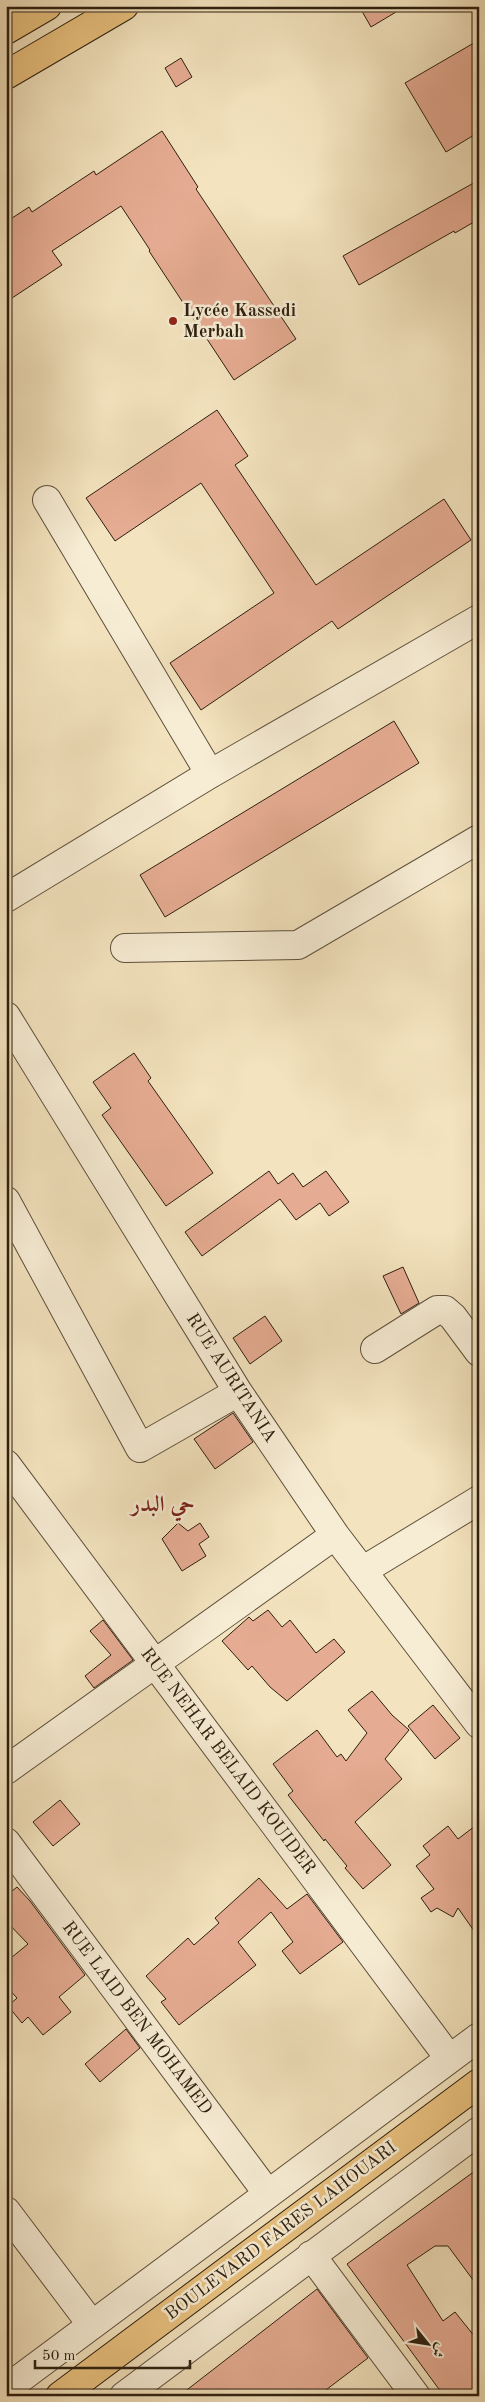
<svg xmlns="http://www.w3.org/2000/svg" width="485" height="2402" font-family="'Old Standard TT',Amiri,serif">
	<style>
		.building { fill: #e6ac93; stroke: #2c1f0f }
		.lines { fill: none; stroke-linecap: round; stroke-linejoin: round }
		.minor-casing { stroke: #5e503b; stroke-width: 30 }
		.major-casing { stroke: #2c1f0f; stroke-width: 30 }
		.highway-casing { stroke: #2c1f0f; stroke-width: 30 }
		.minor { stroke: #f7edd5; stroke-width: 28 }
		.major { stroke: #eac27f; stroke-width: 28 }
		.highway { stroke: #eac27f; stroke-width: 28 }
		.poi-dot { fill: #8f2418; stroke: #f7edd5; stroke-width: 2 }
		.labels { text-anchor: middle; dominant-baseline: central; stroke-width: 5; stroke-linejoin: round; paint-order: stroke }
		.poi-label { font-size: 18px; font-weight: bold; fill: #2c1f0f; stroke: #f7edd5; text-anchor: start }
		.street-label { font-size: 18px; fill: #2c1f0f; stroke: #f7edd5 }
		.district-label { font-size: 22px; font-weight: bold; fill: #7a1f14; stroke: #f7edd5 }
	</style>
	<rect width="100%" height="100%" fill="#f3e3be"/>
	<filter id="stains"><feTurbulence type="fractalNoise" baseFrequency=".004" numOctaves="4"/><feColorMatrix values="0 0 0 0 .2 0 0 0 0 .09 0 0 0 0 .02 0 0 0 .5 -.17"/></filter>
	<radialGradient id="worn" r=".72"><stop offset=".6" stop-color="#630" stop-opacity="0"/><stop offset="1" stop-color="#630" stop-opacity=".3"/></radialGradient>
	<path class="building" d="M 359,6 L 406,6 L 371,27 Z
		M 479,40 L 479,132 L 446,152 L 405,83 Z
		M 181,58 L 192,77 L 176,87 L 165,68 Z
		M 162,131 L 198,187 L 196,189 L 296,339 L 234,380 L 149,251 L 150,250 L 121,206 L 52,251 L 62,265 L 6,302 L 6,222 L 29,207 L 32,212 L 94,171 L 96,175 Z
		M 479,180 L 479,219 L 455,233 L 454,231 L 359,285 L 343,256 Z
		M 217,410 L 248,456 L 235,465 L 316,585 L 444,499 L 471,540 L 338,629 L 332,621 L 201,710 L 170,663 L 274,593 L 201,483 L 115,541 L 86,498 Z
		M 394,721 L 419,763 L 165,917 L 140,875 Z
		M 134,1053 L 151,1078 L 148,1081 L 213,1173 L 166,1206 L 102,1115 L 111,1108 L 93,1082 Z
		M 269,1171 L 278,1184 L 293,1173 L 303,1187 L 326,1171 L 349,1202 L 329,1216 L 320,1203 L 296,1220 L 280,1199 L 202,1256 L 185,1232 Z
		M 403,1267 L 419,1303 L 401,1314 L 383,1276 Z
		M 265,1316 L 282,1341 L 250,1364 L 233,1338 Z
		M 233,1413 L 253,1442 L 215,1469 L 194,1439 Z
		M 178,1523 L 188,1531 L 200,1523 L 209,1537 L 199,1544 L 206,1556 L 182,1571 L 162,1539 Z
		M 268,1610 L 282,1627 L 290,1620 L 316,1653 L 334,1639 L 345,1652 L 287,1701 L 270,1687 L 252,1666 L 248,1670 L 222,1641 L 249,1617 L 253,1621 Z
		M 103,1620 L 133,1660 L 94,1688 L 85,1676 L 111,1655 L 90,1631 Z
		M 372,1691 L 392,1715 L 409,1730 L 385,1759 L 402,1779 L 355,1822 L 391,1865 L 363,1889 L 345,1868 L 347,1866 L 325,1839 L 324,1841 L 288,1795 L 293,1791 L 273,1764 L 317,1730 L 337,1757 L 341,1754 L 346,1761 L 367,1733 L 348,1710 Z
		M 433,1705 L 460,1738 L 435,1759 L 408,1726 Z
		M 60,1800 L 80,1824 L 53,1846 L 33,1822 Z
		M 479,1823 L 479,1938 L 458,1908 L 453,1917 L 437,1908 L 431,1912 L 421,1898 L 434,1889 L 416,1866 L 430,1855 L 423,1846 L 448,1826 L 458,1839 Z
		M 259,1878 L 287,1909 L 307,1894 L 343,1942 L 300,1974 L 282,1951 L 293,1942 L 271,1912 L 238,1942 L 256,1965 L 179,2025 L 161,2002 L 166,1999 L 146,1976 L 188,1938 L 194,1945 L 219,1923 L 215,1918 Z
		M 17,1887 L 30,1901 L 85,1975 L 59,1997 L 71,2012 L 43,2035 L 28,2017 L 22,2023 L 8,2006 L 17,1998 L 6,1986 L 6,1962 L 28,1944 L 6,1921 L 6,1896 Z
		M 126,2029 L 140,2048 L 100,2082 L 85,2064 Z
		M 479,2168 L 479,2288 L 448,2246 L 435,2246 L 407,2265 L 443,2321 L 455,2312 L 479,2342 L 479,2396 L 444,2396 L 347,2264 Z
		M 317,2289 L 368,2358 L 318,2396 L 179,2396 Z"/>
	<g class="lines">
		<g class="minor-casing">
			<path id="minor" d="M 47,500 L 210,774
				M 6,898 L 210,774 L 479,619
				M 125,948 L 298,945 L 479,839
				M 6,1016 L 238,1392 L 335,1535 L 479,1724
				M 6,1201 L 140,1448 L 238,1392
				M 375,1349 L 437,1310 L 445,1310 L 453,1317 L 479,1352
				M 6,1464 L 449,2058
				M 362,1571 L 479,1500
				M 6,1770 L 335,1535
				M 6,1842 L 268,2194
				M 6,2211 L 92,2325
				M 311,2255 L 416,2396
				M 6,2389 L 479,2037
				M 124,2396 L 479,2131"/>
		</g>
		<g class="major-casing">
			<path id="major" d="M 60,2396 L 479,2083"/>
		</g>
		<g class="highway-casing">
			<path id="highway" d="M 6,30 L 47,6
				M 6,75 L 124,6"/>
		</g>
		<use href="#minor" class="minor"/>
		<use href="#major" class="major"/>
		<use href="#highway" class="highway"/>
	</g>
	<circle class="poi-dot" cx="173" cy="321" r="5"/>
	<g class="labels">
		<g class="poi-label">
			<text x="183" y="311">Lycée Kassedi<tspan x="183" dy="21">Merbah</tspan></text>
		</g>
		<g class="street-label">
			<text transform="translate(231 1378) rotate(57)">RUE AURITANIA</text>
			<text transform="translate(228 1761) rotate(53)">RUE NEHAR BELAID KOUIDER</text>
			<text transform="translate(137 2018) rotate(53)">RUE LAID BEN MOHAMED</text>
			<text transform="translate(281 2231) rotate(-37)">BOULEVARD FARES LAHOUARI</text>
		</g>
		<g class="district-label">
			<text x="163" y="1505">حي البدر</text>
		</g>
	</g>
	<rect width="485" height="2402" fill="none" stroke="#f3e3be" stroke-width="25"/>
	<rect x="8" y="8" width="470" height="2387" fill="none" stroke="#2c1f0f" stroke-width="2.5"/>
	<rect x="12" y="12" width="460" height="2377" fill="none" stroke="#2c1f0f"/>
	<g transform="translate(428 2344) rotate(120)" stroke="#f7edd5" stroke-width="4" paint-order="stroke">
	<path d="M0-4L9 19L0 12L-9 19Z" fill="#2c1f0f"/>
	<text y="-8" font-size="14" font-weight="bold" text-anchor="middle" fill="#2c1f0f">ش</text>
	</g>
	<path d="M35 2360v8h155v-8" fill="none" stroke="#2c1f0f" stroke-width="2.5"/>
	<text x="42" y="2360" font-size="15" fill="#2c1f0f" stroke="#f7edd5" stroke-width="4" paint-order="stroke">50 m</text>
	<rect width="100%" height="100%" filter="url(#stains)"/>
	<rect width="100%" height="100%" fill="url(#worn)"/>
</svg>
